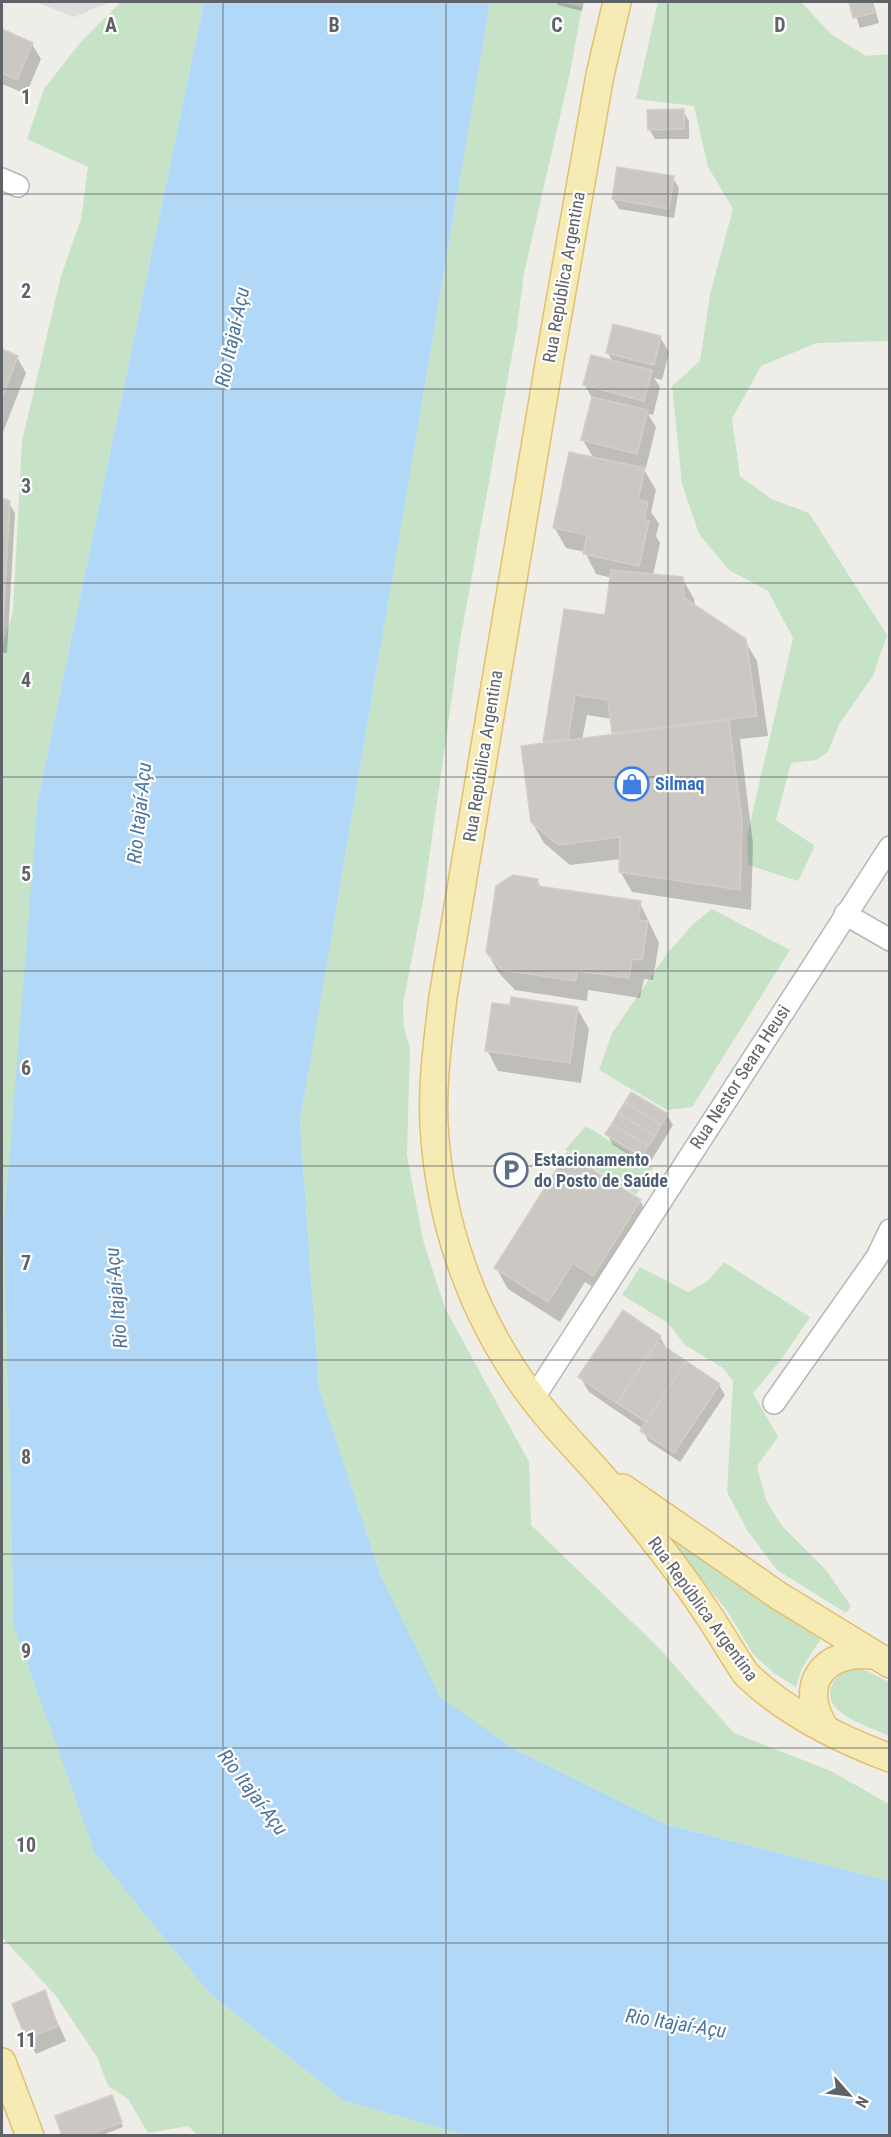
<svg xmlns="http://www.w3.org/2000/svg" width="891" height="2137" font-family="'Roboto Condensed',sans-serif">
<rect width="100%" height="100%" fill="#efede8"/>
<polygon fill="#dedcd9" points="36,2 110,2 74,17"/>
<g fill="#c7e3c7">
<polygon points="121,2 204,2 38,799 95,1853 209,1993 344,2101 466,2135 199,2136 188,2126 148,2133 128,2099 108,2086 97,2057 56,1996 2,1937 2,647 13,612 22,441 61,276 81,219 88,167 27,139 44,89 80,43"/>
<polygon points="490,2 558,2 582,7 570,73 524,273 517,328 459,647 423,901 403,1004 404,1028 410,1048 407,1155 423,1240 445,1308 529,1462 531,1525 658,1647 734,1733 831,1771 889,1804 889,1881 668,1825 516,1750 439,1697 381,1576 319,1389 300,1122"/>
<polygon points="658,2 801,2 831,34 866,56 889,54 889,341 817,343 761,366 732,419 740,476 771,499 809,513 887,635 873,676 839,724 828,752 816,760 791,763 776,820 815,846 798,881 748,865 747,836 793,638 768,591 729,570 699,534 682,484 672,386 700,361 710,294 733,209 708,167 694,106 636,99"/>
<polygon points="712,909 790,950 692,1107 667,1110 599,1070 612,1033 666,955 693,924"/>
<polygon points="586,1126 653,1168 636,1195 565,1150"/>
<polygon points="724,1262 810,1317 781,1360 753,1393 778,1437 757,1466 766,1500 782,1526 826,1570 851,1606 846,1613 777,1570 747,1530 727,1492 733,1381 723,1368 685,1345 668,1323 622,1295 640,1267 688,1292 708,1281"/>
<polygon points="662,1527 812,1629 820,1640 802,1668 796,1687 774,1673 753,1654 726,1609 681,1555"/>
<path d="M859,1667L889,1682V1736C869,1726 817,1713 833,1683C839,1672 847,1669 859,1667Z"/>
</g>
<polygon fill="#b1d8f6" points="204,2 490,2 300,1122 319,1389 381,1576 440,1697 516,1750 668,1825 889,1881 889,2135 466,2135 344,2101 209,1993 95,1853 14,1626 4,1227 38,799"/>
<g fill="#0003" fill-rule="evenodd">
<polygon points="556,2 584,2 582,11 558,5"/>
<polygon points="851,2 873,2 879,23 860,28"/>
<polygon points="2,31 32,44 41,59 26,94 2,84"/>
<polygon points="683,111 689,121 689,139 655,139 649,129"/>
<polygon points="673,178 679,188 674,218 619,209 613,199"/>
<path d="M660,337L669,352L662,380L654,378L660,387L653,415L648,414L656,427L646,468H643L656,490L651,512L659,524L656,536L660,543L653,575L682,578L694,599L695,606L744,640L757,661L768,736L740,739L753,844L751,910L632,892L620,871L621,859L570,865L544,843L532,822L546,745L544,741L606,617L612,578L596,574L585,552L566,548L554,527L594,459L583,440L593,400L585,385L613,362L608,353ZM587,715L612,719L615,736L582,740Z"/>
<polygon points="2,351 17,357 26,373 2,435"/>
<polygon points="2,499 9,503 15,513 7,653 2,653"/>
<polygon points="537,880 541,888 640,903 659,943 653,980 644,979 640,998 588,990 587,1001 515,990 499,973 487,952"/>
<polygon points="511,1007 577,1008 589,1029 581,1083 498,1071 487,1050"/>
<polygon points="667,1115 673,1125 648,1166 613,1145 607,1134"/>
<polygon points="640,1201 652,1221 605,1295 585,1282 560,1322 508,1289 496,1268"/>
<polygon points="660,1337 668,1351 719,1385 725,1395 680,1462 648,1441 643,1429 589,1392 580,1377"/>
<polygon points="44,1992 66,2041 36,2054 27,2038"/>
<polygon points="114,2101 123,2127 100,2136 64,2136"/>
</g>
<g fill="#cbc8c4" stroke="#d3cfc6" stroke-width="1.5">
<polygon points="849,2 871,2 874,13 853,18"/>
<polygon points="2,29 33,43 17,80 2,73"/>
<polygon points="684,109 684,129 648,130 647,110"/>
<polygon points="617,167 674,176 669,209 612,199"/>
<polygon points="613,324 661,336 654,365 606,353"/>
<polygon points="2,349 18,356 2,398"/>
<polygon points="591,355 652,370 644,401 583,385"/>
<polygon points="592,397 648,410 637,454 581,440"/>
<polygon points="569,452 645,468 638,500 648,502 644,520 649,521 639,566 583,554 587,535 553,528"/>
<polygon points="2,498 10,501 2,644"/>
<polygon points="611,570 683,577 684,598 746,639 757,716 612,733 608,700 575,695 568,739 543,742 564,609 605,615"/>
<polygon points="729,720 742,822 740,890 619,872 620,837 558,845 531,822 521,746"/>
<polygon points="513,875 538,879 537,886 641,901 638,920 648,921 642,960 632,959 629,978 577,971 576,981 502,970 486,952 496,886"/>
<polygon points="511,997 578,1007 570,1063 485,1051 492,1003 510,1005"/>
<polygon points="631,1092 668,1114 661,1125 625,1102"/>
<polygon points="625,1102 661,1125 655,1136 618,1113"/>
<polygon points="618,1113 655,1136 648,1146 612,1124"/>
<polygon points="612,1124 648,1146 642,1157 605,1134"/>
<polygon points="567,1153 641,1200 593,1276 573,1263 548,1302 494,1268"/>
<polygon points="623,1310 661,1336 617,1403 578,1377"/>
<polygon points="657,1342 686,1361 646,1422 617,1403"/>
<polygon points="686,1361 720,1384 674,1453 640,1431"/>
<polygon points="45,1990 58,2026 26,2039 12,2004"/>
<polygon points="112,2095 122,2122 86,2136 62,2136 55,2116"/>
</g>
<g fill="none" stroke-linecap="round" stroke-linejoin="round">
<g stroke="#b4b7ba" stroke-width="24">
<g id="minor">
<polyline points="2,179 18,186"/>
<polyline points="845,914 890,940"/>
<polyline points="533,1399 890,847"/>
<polyline points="774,1403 877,1257 890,1230"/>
</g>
</g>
<g stroke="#e2c06e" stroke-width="30">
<g id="major">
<path d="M617,2L600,75L549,364L443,997C438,1039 432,1082 434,1124C439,1223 473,1319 533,1398C561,1435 596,1467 625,1504C654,1539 682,1575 707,1613C721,1633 732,1654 746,1674C785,1712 839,1739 890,1758"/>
<polyline points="623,1488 779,1596 890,1664"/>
<path d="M825,1728C797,1686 823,1650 871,1655"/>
<polyline points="2,2062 30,2136"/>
</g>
</g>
<use href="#minor" stroke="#fff" stroke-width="21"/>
<use href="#major" stroke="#f6ebb5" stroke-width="27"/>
</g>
<path fill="none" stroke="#5f6266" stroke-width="1.5" stroke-opacity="0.55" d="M223,2V2136M446,2V2136M668,2V2136M2,194H890M2,389H890M2,583H890M2,777H890M2,971H890M2,1166H890M2,1360H890M2,1554H890M2,1748H890M2,1943H890"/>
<defs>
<g id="shop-ring" transform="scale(1.725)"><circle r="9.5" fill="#fff" stroke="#3f7fe0" stroke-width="1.5"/><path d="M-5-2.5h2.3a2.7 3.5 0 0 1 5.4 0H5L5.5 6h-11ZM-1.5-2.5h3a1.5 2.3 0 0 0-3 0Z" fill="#3f7fe0"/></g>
<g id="parking-ring" transform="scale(1.725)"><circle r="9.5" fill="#fff" stroke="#5c6f8a" stroke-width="1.5"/><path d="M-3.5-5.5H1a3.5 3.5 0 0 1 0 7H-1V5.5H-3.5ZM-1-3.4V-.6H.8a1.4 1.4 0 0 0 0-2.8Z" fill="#5c6f8a"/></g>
</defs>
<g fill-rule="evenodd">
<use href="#shop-ring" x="632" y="784"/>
<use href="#parking-ring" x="511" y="1170"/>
</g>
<g text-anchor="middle" stroke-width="4.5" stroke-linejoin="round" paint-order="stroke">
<g font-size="18" fill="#5f6266" stroke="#fff">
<text transform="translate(564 277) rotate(-80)" y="6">Rua República Argentina</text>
<text transform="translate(483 756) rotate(-81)" y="6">Rua República Argentina</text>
<text transform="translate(740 1077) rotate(-57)" y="6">Rua Nestor Seara Heusi</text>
<text transform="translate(703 1609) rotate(54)" y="6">Rua República Argentina</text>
</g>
<g font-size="18" font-weight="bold" fill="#366cbe" stroke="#fff" text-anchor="start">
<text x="655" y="790">Silmaq</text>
</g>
<g font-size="18" font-weight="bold" fill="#4e5e75" stroke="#fff" text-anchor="start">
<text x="534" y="1166">Estacionamento<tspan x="534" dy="21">do Posto de Saúde</tspan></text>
</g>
<g font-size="20" font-style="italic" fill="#4c749e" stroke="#fff">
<text transform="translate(232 337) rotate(-78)" y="7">Rio Itajaí-Açu</text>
<text transform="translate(139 813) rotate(-84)" y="7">Rio Itajaí-Açu</text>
<text transform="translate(116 1298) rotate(-95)" y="7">Rio Itajaí-Açu</text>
<text transform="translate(253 1792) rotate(53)" y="7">Rio Itajaí-Açu</text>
<text transform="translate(676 2023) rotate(9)" y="7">Rio Itajaí-Açu</text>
</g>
</g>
<g font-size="20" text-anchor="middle" font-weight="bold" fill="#5f6266" stroke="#fff" stroke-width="4.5" stroke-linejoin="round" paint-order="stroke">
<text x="111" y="32">A</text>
<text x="334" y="32">B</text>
<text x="557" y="32">C</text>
<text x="780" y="32">D</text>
<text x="26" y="104">1</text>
<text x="26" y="298">2</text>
<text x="26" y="493">3</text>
<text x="26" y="687">4</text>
<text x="26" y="881">5</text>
<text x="26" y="1075">6</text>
<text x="26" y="1270">7</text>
<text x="26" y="1464">8</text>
<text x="26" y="1658">9</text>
<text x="26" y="1852">10</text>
<text x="26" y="2047">11</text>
</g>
<rect width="891" height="2137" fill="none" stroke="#5f6266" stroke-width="6"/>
<g transform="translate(849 2095) rotate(118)" stroke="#ffffff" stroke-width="4.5" paint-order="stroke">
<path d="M0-4.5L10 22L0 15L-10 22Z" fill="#5f6266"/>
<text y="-9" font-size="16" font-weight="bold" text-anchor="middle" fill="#5f6266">N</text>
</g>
</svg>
